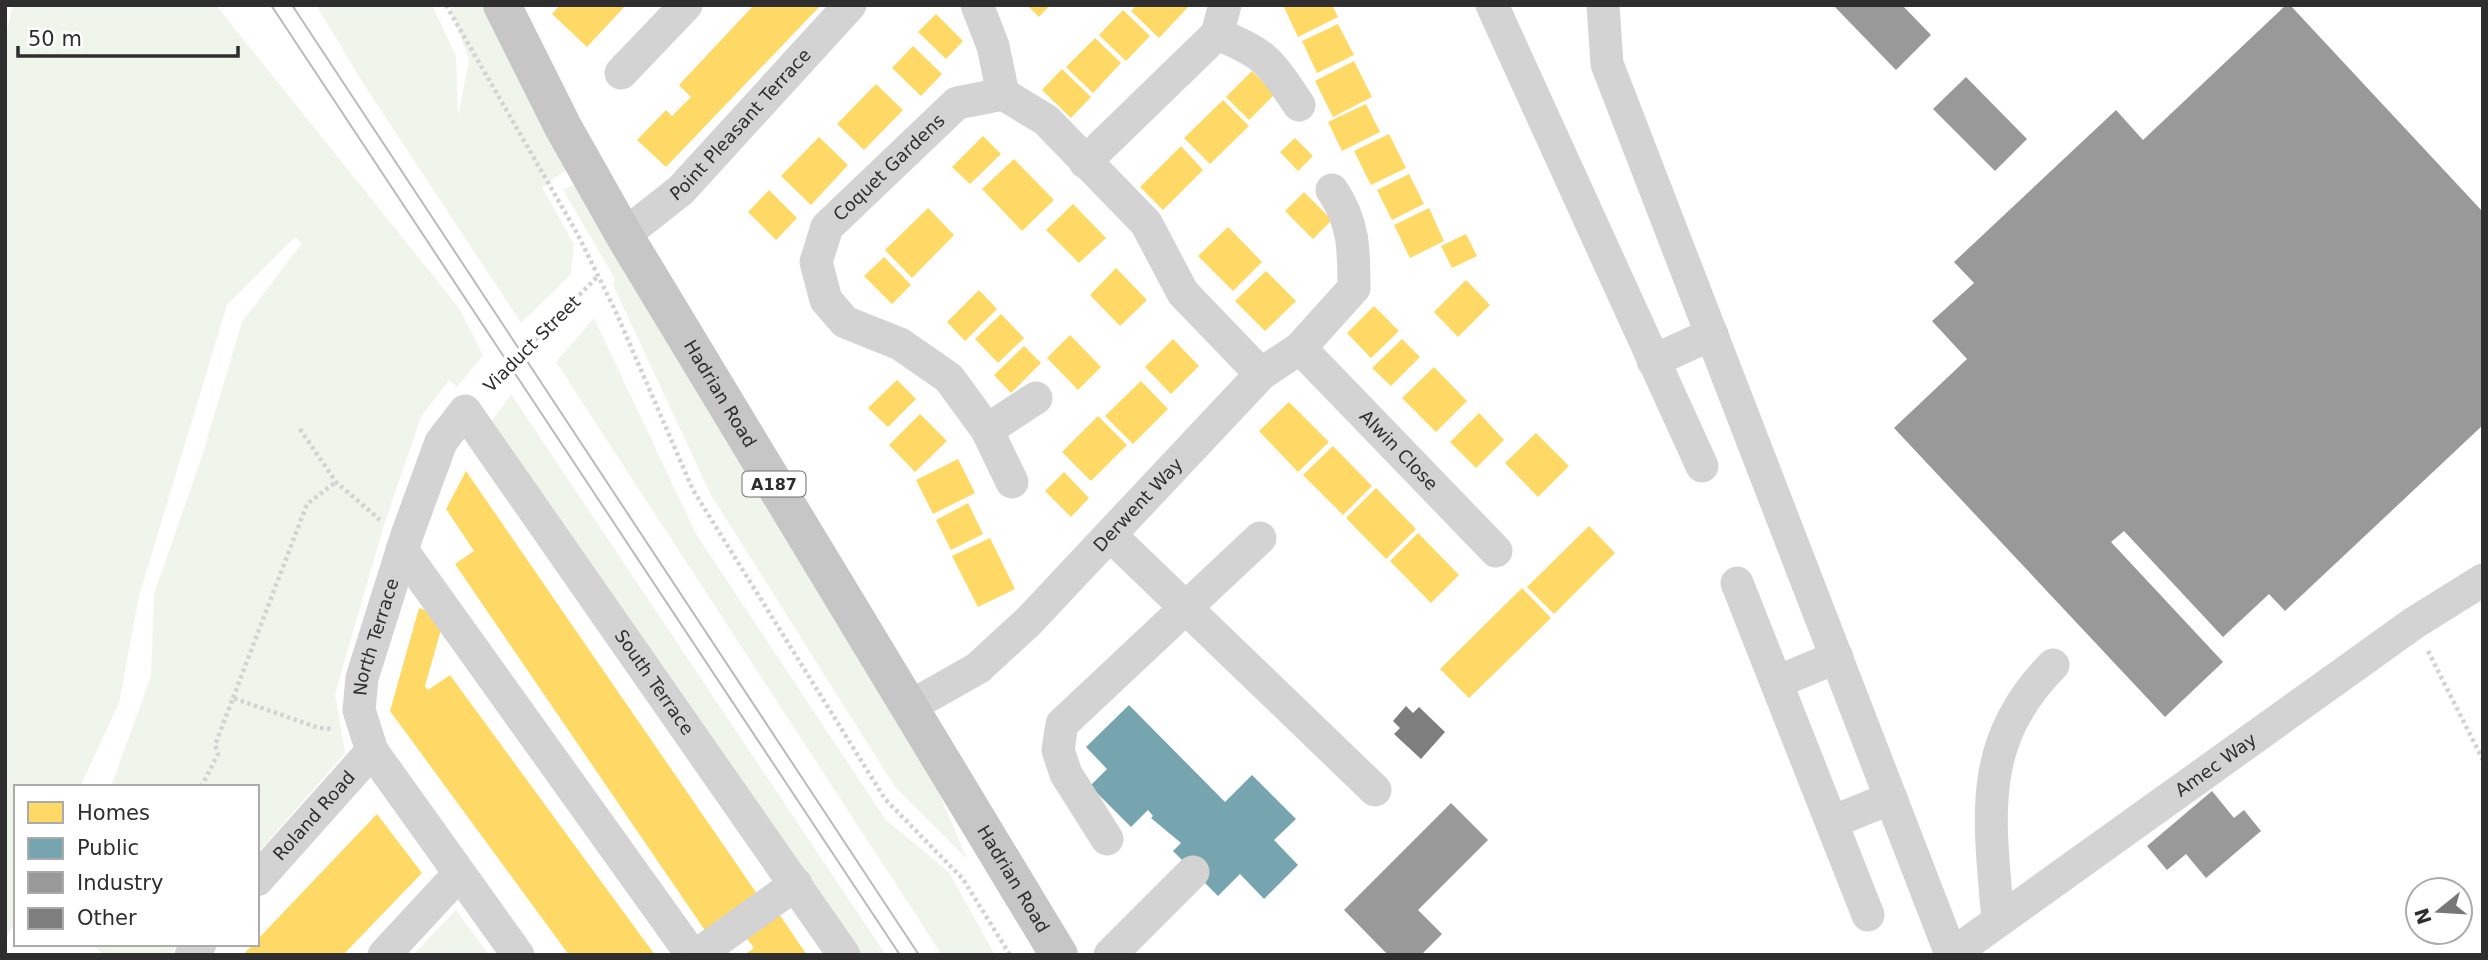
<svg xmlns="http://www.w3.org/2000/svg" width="2488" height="960" font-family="'DejaVu Sans',sans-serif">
<rect width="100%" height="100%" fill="#fff"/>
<g fill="#f0f5eb">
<polygon points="13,5 216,5 459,308 483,355 457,387 449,380 421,417 384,525 335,694 345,753 257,854 257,787 111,787 151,676 154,594 202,456 242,322 302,243 295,237 227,305 139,596 119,703 80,787 16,787 16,920 5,941 5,39"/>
<polygon points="316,5 432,5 456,56 458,117 469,60 449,5 487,5 568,169 542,187 574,244 571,274 521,323 363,83"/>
<polygon points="577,183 923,755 967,859 895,787 711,495 613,285 615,279 563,190"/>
<polygon points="594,318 696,534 886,820 949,872 995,955 942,955 556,362"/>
<polygon points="511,394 886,955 860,955 491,422"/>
<polygon points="456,910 489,955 413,955"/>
<polygon points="91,944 178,944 169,955 104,955"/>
</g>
<g fill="#ffd966">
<polygon points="560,5 626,5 587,47 552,14"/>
<polygon points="754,5 821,5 666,167 637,140 666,110 672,116 691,97 679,85"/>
<polygon points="1027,5 1050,5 1039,17"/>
<polygon points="1137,5 1190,5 1159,38 1131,11"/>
<polygon points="1283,5 1332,5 1338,17 1298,37"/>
<polygon points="1123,10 1150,36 1126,61 1099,35"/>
<polygon points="936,14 963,41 946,59 918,32"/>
<polygon points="1338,24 1354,55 1317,73 1302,41"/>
<polygon points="1095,38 1121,63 1093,93 1066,67"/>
<polygon points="913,46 942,74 921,96 892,68"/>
<polygon points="1354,61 1372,97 1333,117 1315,81"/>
<polygon points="1062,69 1091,97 1071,118 1042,90"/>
<polygon points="1252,71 1275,94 1249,120 1226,97"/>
<polygon points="876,84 903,110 864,150 837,124"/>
<polygon points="1223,100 1249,126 1210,164 1184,138"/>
<polygon points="1366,104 1380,132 1342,151 1328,122"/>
<polygon points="1389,134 1406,168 1371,185 1354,151"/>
<polygon points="983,136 1001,154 970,184 952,167"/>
<polygon points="819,137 848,165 811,205 781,176"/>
<polygon points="1295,138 1313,156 1298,171 1280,152"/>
<polygon points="1181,146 1203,170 1163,210 1140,187"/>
<polygon points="1014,159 1054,200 1022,231 982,189"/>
<polygon points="1409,174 1424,204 1392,220 1377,190"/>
<polygon points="769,190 797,218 776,240 748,212"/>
<polygon points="1304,192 1332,220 1313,239 1285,211"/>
<polygon points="1073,204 1106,238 1079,263 1046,230"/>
<polygon points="928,208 954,235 912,278 885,250"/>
<polygon points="1429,208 1444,241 1410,258 1394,225"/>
<polygon points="1228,227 1262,262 1233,291 1198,256"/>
<polygon points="1466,234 1477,256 1452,268 1441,246"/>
<polygon points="884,257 911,285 892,304 864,276"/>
<polygon points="1116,268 1147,300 1120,326 1090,295"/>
<polygon points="1266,271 1296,301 1265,331 1235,301"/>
<polygon points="1466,280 1490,305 1458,337 1434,312"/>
<polygon points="979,290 997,309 965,341 947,322"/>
<polygon points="1374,306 1399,331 1371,358 1347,333"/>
<polygon points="1001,314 1024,338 998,363 975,339"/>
<polygon points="1070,335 1101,367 1078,390 1047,358"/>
<polygon points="1173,339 1199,366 1171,394 1145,367"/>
<polygon points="1402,339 1420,357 1391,386 1372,368"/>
<polygon points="1024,346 1041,363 1011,393 994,375"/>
<polygon points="1434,367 1467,401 1436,432 1402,398"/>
<polygon points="897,380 916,399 888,427 868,408"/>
<polygon points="1141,381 1168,409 1133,444 1105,416"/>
<polygon points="1289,402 1329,442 1298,472 1259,431"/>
<polygon points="1479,413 1504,440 1476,468 1450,442"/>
<polygon points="920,414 947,441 915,472 889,445"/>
<polygon points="1098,416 1127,445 1091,481 1062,452"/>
<polygon points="1536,433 1569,466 1538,497 1505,463"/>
<polygon points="1333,446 1372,486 1343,515 1303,475"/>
<polygon points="958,459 975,493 933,514 916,480"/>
<polygon points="466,471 762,901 706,932 455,564 474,551 446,509"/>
<polygon points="1064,472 1089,498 1071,517 1045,491"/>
<polygon points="1376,488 1416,529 1386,559 1346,518"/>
<polygon points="968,503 983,534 951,550 936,520"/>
<polygon points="1589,526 1615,553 1554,614 1527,587"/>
<polygon points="1418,533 1459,575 1431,603 1390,561"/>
<polygon points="990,538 1015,589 978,607 952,556"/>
<polygon points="1522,588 1551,618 1469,698 1440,669"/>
<polygon points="419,608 445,616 425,686 428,690 450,675 655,955 569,955 390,711"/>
<polygon points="377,814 422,873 343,955 243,955 253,944 257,944 257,940"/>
<polygon points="779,914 807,955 744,955 754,948 746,937"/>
</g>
<polygon fill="#76a5af" points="1129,705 1225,802 1252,775 1296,819 1274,840 1298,865 1264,899 1240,874 1218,896 1173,851 1181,843 1151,818 1153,816 1148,810 1131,827 1090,786 1107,769 1086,747"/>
<g fill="#999">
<polygon points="1833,5 1902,5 1931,35 1896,70"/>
<polygon points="2286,5 2290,5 2483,212 2483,425 2285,611 2269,594 2223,637 2124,531 2111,542 2223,662 2165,717 1894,428 1967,359 1932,321 1974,283 1954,262 2116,110 2143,140"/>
<polygon points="1966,77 2027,139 1995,171 1933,109"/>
<polygon points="2212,791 2234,818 2244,810 2261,831 2206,878 2186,854 2167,870 2147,846"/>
<polygon points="1451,803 1488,840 1418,910 1442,934 1421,955 1388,955 1344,910"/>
</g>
<polygon fill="#7e7e7e" points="1406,706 1413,713 1419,707 1445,732 1421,759 1394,734 1400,728 1393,721"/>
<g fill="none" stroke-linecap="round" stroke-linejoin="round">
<g stroke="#d3d3d3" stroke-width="4.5" stroke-dasharray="3.5 3.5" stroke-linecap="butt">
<polyline points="446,5 577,233 615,310 693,490 885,799 963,879 1010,955"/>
<polyline points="486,390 598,276"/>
<polyline points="300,429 336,482 380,520"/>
<polyline points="2428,651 2483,760"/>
<polyline points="233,698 307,504 336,482"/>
<polyline points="201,787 218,754 215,745 233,698 319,728 333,729"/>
</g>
<g stroke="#d3d3d3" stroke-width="33">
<polyline points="977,5 993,46 1003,94"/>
<polyline points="1492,5 1702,466"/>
<polyline points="1603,5 1607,64 1951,954"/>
<path d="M1217,34C1267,54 1269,61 1299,105"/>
<polyline points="621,73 686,5"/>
<polyline points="1085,162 1217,34 1225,5"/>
<path id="s1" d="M624,235L681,190L850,5"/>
<path id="s2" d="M1300,348L1496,551"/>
<polyline points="1653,361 1712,334"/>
<polyline points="987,430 1036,398"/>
<path id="s3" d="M1012,482L987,430L949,378L900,344L845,322L826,300L816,262L827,227L957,103L1003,94L1046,120L1146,223L1183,293L1261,374"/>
<polyline points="1110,535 1375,790"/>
<polyline points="402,550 692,955"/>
<polyline points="1737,583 1868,915"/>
<polyline points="1777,682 1837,657"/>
<path id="s4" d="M909,707L978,668L1029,621L1261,374L1300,348L1354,288C1354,250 1354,222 1332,190"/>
<polyline points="1832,822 1891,798"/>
<polyline points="1107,839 1066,774 1058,750 1062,724 1260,538"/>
<path id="s5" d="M257,880L372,751"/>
<path d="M1998,921C1990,820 1975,744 2053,665"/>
<polyline points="191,955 200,944"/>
<polyline points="384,955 459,874"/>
<path id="s6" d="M518,955L372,751L359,710L362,678L407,535L441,442L465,411L844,955"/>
<polyline points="697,955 796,884"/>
<polyline points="1110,955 1193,872"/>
<path id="s7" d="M1951,955L2414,623L2483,580"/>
</g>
<path stroke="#c6c6c6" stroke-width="38" id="s8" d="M502,5L563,127L624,235L1059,955"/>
<g stroke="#bababa" stroke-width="2">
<polyline points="271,5 900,955"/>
<polyline points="292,5 919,955"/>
</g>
</g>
<g text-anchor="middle" stroke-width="7" stroke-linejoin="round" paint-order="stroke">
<rect fill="#fff" stroke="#6d6d6d" stroke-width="2" x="742.5" y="471.5" width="63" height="25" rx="5"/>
<g font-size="16" font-weight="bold" fill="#2e2e2e">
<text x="774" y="490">A187</text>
</g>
<g font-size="18" fill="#2e2e2e" stroke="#fff">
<text dy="6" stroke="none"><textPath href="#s1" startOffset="161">Point Pleasant Terrace</textPath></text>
<text dy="6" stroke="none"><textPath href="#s3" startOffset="432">Coquet Gardens</textPath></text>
<text transform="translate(532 344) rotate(-45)" y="6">Viaduct Street</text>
<text dy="6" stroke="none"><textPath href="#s8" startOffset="446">Hadrian Road</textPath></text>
<text dy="6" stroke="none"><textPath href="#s2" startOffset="142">Alwin Close</textPath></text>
<text dy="6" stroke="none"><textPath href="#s4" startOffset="308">Derwent Way</textPath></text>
<text dy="6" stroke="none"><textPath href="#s6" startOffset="369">North Terrace</textPath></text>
<text dy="6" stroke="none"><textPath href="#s6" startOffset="945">South Terrace</textPath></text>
<text dy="6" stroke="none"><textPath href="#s7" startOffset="326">Amec Way</textPath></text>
<text dy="6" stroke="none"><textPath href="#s5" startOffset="86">Roland Road</textPath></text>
<text dy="6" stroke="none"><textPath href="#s8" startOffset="1013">Hadrian Road</textPath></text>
</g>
</g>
<rect width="2488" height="960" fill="none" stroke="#2e2e2e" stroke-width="14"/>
<rect x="14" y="785" width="245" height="161" fill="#ffffff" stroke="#ababab" stroke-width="2"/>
<rect x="28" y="802" width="35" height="21" fill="#ffd966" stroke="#ababab" stroke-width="2"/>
<text x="77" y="820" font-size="21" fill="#2e2e2e">Homes</text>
<rect x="28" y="838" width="35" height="21" fill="#76a5af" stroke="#ababab" stroke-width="2"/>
<text x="77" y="855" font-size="21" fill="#2e2e2e">Public</text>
<rect x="28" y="872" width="35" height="21" fill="#999999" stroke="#ababab" stroke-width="2"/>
<text x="77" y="890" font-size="21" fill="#2e2e2e">Industry</text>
<rect x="28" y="908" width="35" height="21" fill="#7e7e7e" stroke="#ababab" stroke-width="2"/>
<text x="77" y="925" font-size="21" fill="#2e2e2e">Other</text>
<g transform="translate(2439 911) rotate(252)"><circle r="33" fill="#ffffff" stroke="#ababab" stroke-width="2"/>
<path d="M0-5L12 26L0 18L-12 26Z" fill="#777777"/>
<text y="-10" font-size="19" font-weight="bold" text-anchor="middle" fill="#2e2e2e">N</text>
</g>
<path d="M18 46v10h220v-10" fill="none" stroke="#2e2e2e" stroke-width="3.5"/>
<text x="28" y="46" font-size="21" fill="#2e2e2e" stroke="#ffffff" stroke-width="5" paint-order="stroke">50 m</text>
</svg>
